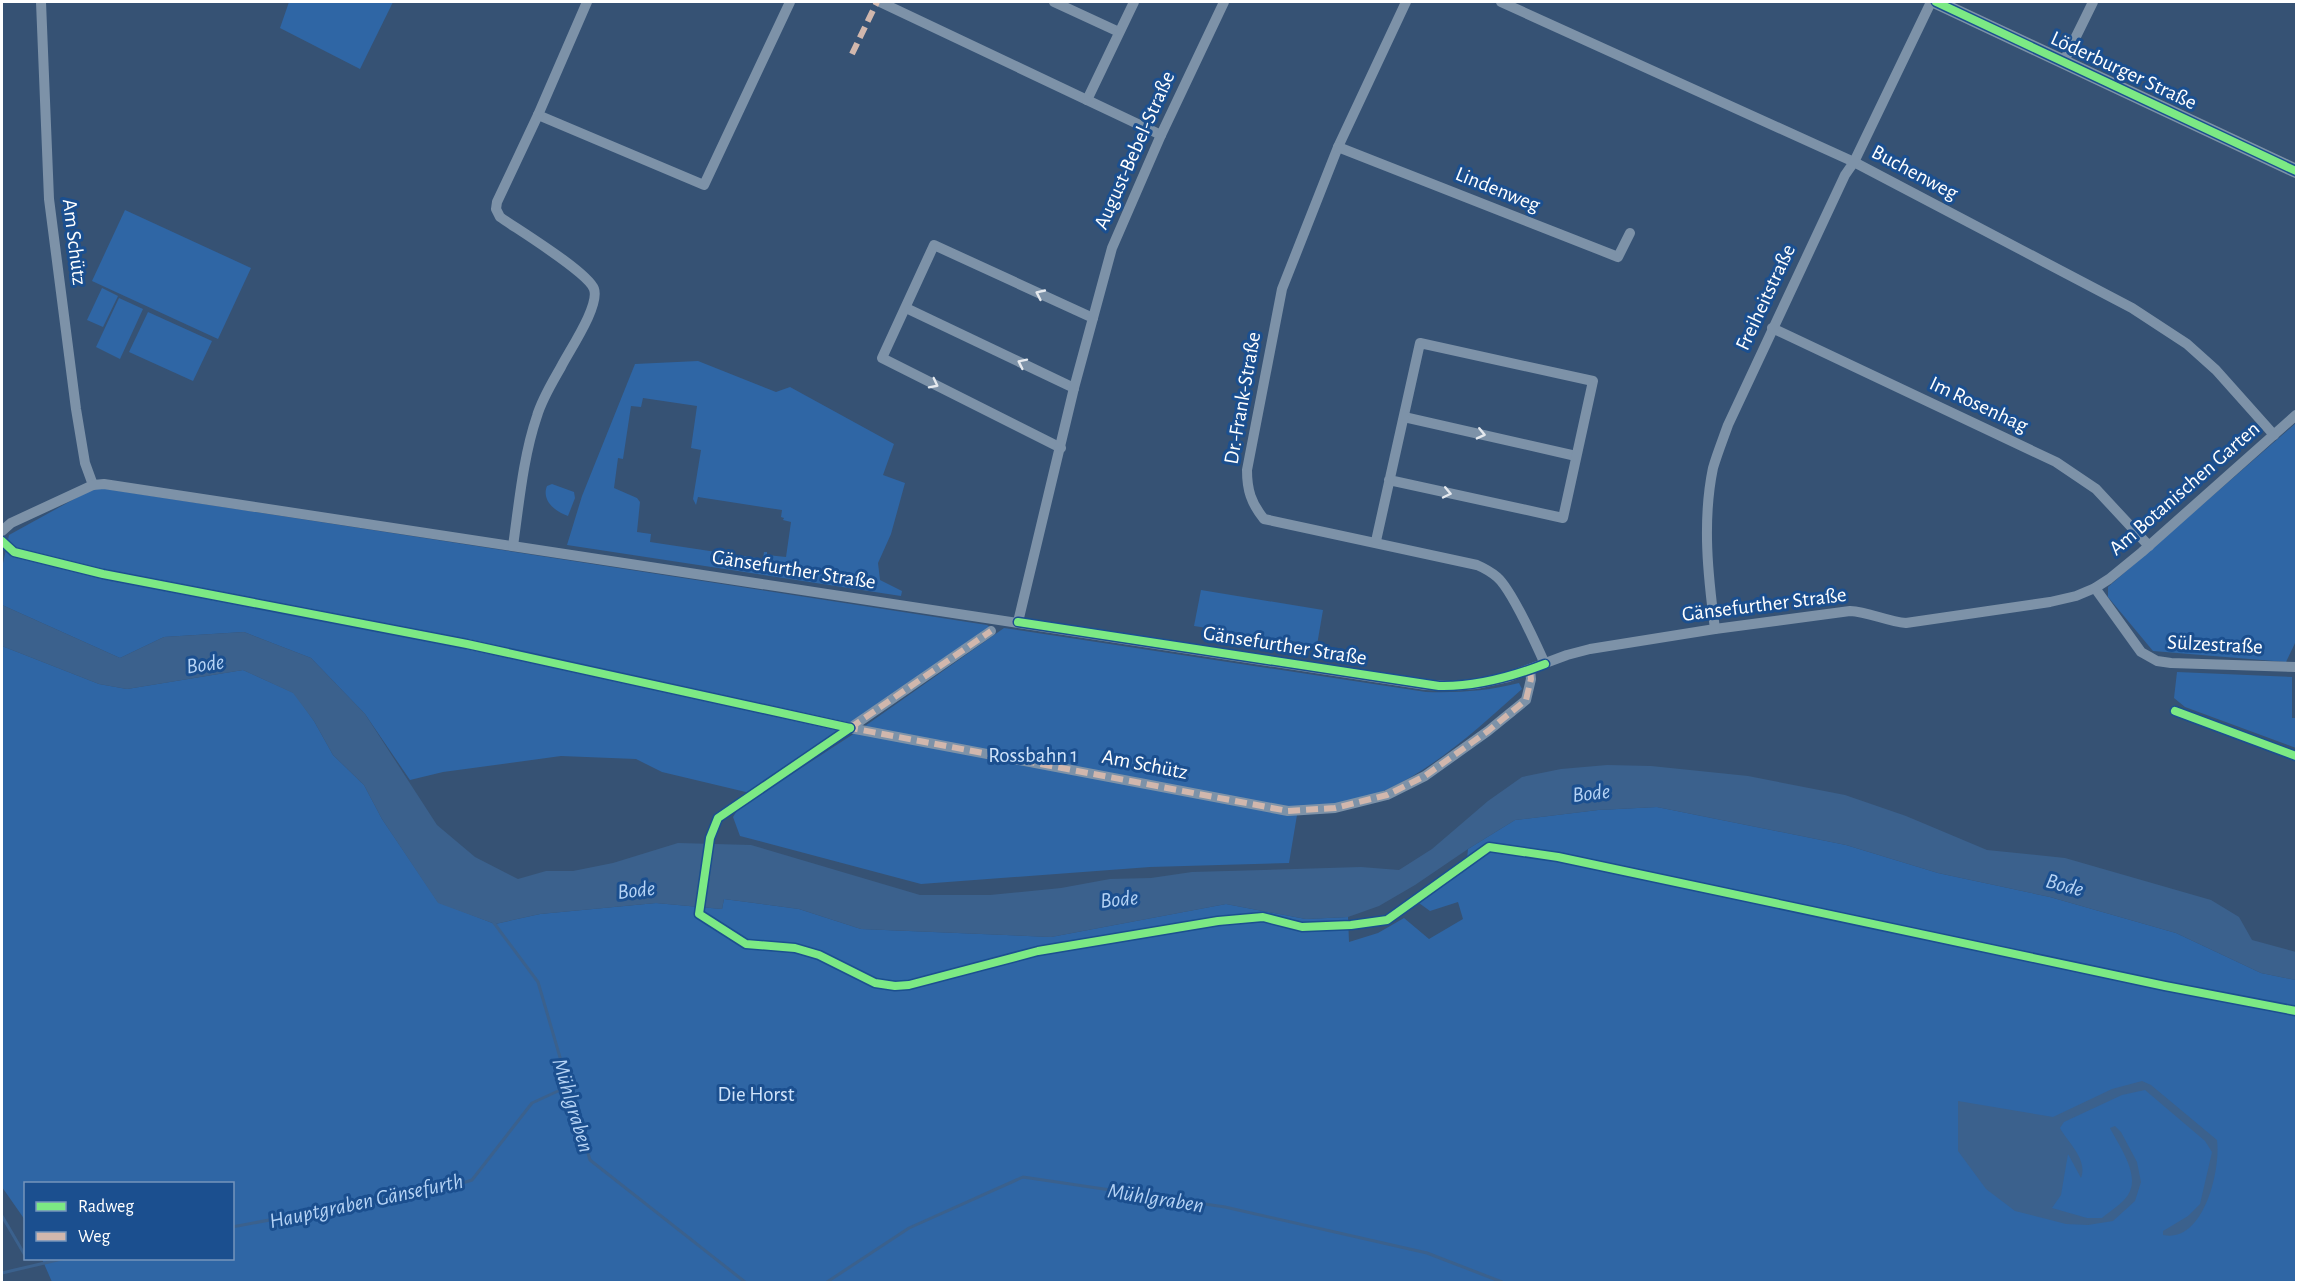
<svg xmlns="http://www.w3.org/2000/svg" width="2298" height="1284" font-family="'Alegreya Sans',sans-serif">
<rect width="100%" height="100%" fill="#365274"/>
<g fill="#2f66a5" fill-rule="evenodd">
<polygon points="289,2 393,2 360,69 280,28"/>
<polygon points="125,210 251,268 218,339 92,281"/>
<polygon points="102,288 118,296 103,327 87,320"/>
<polygon points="119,298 143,309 120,359 96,347"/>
<polygon points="148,312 212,341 193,381 129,352"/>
<path d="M698,361L776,392L790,387L894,444L883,475L905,483L891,534L878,563L880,580L902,591L901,596L567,545L582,496L635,364ZM643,398L697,406L691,448L701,450L693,499L696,505L698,497L782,510L781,517L784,518L783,520L791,522L786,557L767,555V552H764L763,559L650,542L651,534L637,532L640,502L637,498L614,488L618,458L623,459L631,406L641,407Z"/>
<polygon points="2296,423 2296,641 2286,662 2153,651 2108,597 2108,587"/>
<path d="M552,484L574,492L575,498L568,516C556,512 541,501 547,486Z"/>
<polygon points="100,488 987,625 990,627 988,631 750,793 662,772 636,759 561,756 443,772 410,780 365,714 311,658 244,632 164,637 120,658 2,605 2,568 9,535 87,492"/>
<polygon points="1201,590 1323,610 1317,645 1194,626"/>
<path d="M1004,628L1426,692C1457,693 1488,691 1519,683L1522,689C1467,738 1411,792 1335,806C1324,809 1310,808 1298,809L1289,863L1150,867L921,884L740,836L733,817L738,809L855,733Z"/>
<polygon points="2,646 99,684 127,689 243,670 294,693 314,721 333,755 364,785 382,819 438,902 495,924 540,914 656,903 722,909 724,899 799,909 861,929 1051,937 1226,904 1306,919 1348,917 1349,942 1378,933 1404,918 1429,939 1463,919 1458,902 1430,911 1419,903 1466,869 1468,849 1515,820 1598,810 1657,807 1846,845 1938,873 2050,897 2176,933 2261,973 2296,980 2296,1282 52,1282 42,1259 232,1258 232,1184 26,1184 25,1220 2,1187"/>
<polygon points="2177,672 2292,677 2292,718 2296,718 2296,748 2185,707 2174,698"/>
</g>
<g fill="#3b618d">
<polygon points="2,605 120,658 164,637 244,632 311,658 365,714 437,825 475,857 518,879 546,871 573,871 613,863 678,843 751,845 920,895 990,895 1061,888 1110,879 1151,878 1192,872 1361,867 1399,870 1432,849 1488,801 1522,777 1561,769 1607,765 1651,766 1748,776 1845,795 1906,816 1987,850 2065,858 2211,900 2239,917 2252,940 2296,952 2296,980 2261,973 2176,933 2050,897 1938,873 1846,845 1657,807 1598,810 1515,820 1468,849 1415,885 1379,906 1348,917 1306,919 1226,904 1051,937 861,929 799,909 724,899 722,909 656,903 540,914 495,924 438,903 382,819 364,785 333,755 314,721 293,693 243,670 127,689 99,684 2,646"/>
<path d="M2142,1081L2151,1085L2217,1140C2221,1169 2204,1244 2163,1235V1231L2188,1216L2200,1204L2212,1152L2205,1141L2145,1090L2122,1095L2064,1122L2060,1128C2068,1143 2088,1159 2081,1178L2068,1154L2061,1195L2052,1208L2087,1218H2102C2110,1211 2122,1204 2128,1195C2141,1175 2119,1146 2110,1128L2115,1126L2121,1132L2137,1162L2141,1182L2135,1201L2113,1221L2088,1225L2066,1224L2015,1211L1986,1189L1958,1151V1101L2053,1117L2112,1089Z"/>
</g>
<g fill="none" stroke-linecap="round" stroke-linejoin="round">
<g stroke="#3b618d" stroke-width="3">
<polyline points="494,923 538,982 590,1160 745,1282"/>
<polyline points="2,1216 26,1257"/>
<polyline points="232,1227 456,1185 472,1180 532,1103 569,1086"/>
<polyline points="2,1273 66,1258"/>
<polyline points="827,1282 909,1228 1023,1177 1225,1207 1427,1253 1502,1282"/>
</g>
<g stroke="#7d92a8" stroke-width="10">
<polyline points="41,2 49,199 76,409 85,463 93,485"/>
<polyline points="880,2 1161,135"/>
<polyline points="1054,2 1119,32"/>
<path d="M1406,2L1338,147L1282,289L1247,470C1247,490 1251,503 1264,519L1477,565C1484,568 1491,572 1497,577C1512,590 1536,644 1545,664"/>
<polyline points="1501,2 1854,162 2132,308 2187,344 2216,370 2274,435"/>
<polyline points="2064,61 2093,2"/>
<polyline points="1087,100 1134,2"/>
<polyline points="538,115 704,185 790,2"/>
<polyline points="1338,147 1618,257 1630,233"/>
<polyline points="906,308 1074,388"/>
<polyline points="1772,328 2056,462 2096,489 2149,546"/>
<polyline points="1404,417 1576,456"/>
<polyline points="1061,448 882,358 934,245 1093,318"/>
<path d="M2,531L11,523L93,485L104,484L1426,685L1451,686L1476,684L1508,677L1567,655L1590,649L1715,629L1850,611C1869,612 1886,621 1906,623L2050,602L2076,596L2095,588L2109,579L2142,552L2296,415"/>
<polyline points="2,541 14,552 103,574 467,644 850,728 1288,811 1335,808 1387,795 1425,776 1488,731 1526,700 1531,679 1530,670"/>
<polyline points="1376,541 1420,343 1593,381 1563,518 1389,480"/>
<path d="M513,546C519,504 523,457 537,416C542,399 552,383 561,367C569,351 600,306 594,289C588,272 517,229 500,217L496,209L497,202L538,115L587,2"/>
<polyline points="2095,588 2141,652 2157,661 2171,663 2296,667"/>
<polyline points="1018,622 1074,388 1112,248 1161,135 1224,2"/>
<path d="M1715,629C1708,576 1702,521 1713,468C1717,454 1723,439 1728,425L1845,175L1854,162L1931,2"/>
<polyline points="850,728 991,631"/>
</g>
<polyline stroke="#7d92a8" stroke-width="14" points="1936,2 2296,171"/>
<g stroke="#d1b7ad" stroke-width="6" stroke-dasharray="12 6" stroke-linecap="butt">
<polyline points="852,54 877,2"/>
<polyline points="846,727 1288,811 1335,808 1387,795 1425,776 1488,731 1526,700 1531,679 1530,670"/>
<polyline points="850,728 991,631"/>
</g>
<g stroke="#1b4f8f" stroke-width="11">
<g id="cycleway">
<polyline points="1936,2 2296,171"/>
<polyline points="2,541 14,552 103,574 467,644 850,728"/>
<path d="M1018,622L1439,686C1475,687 1511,677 1545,664"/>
<polyline points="2175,711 2296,756"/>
<polyline points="850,728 718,818 710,838 699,914 746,944 795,948 819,955 875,983 895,986 909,985 1038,951 1218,921 1263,917 1302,927 1351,925 1387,920 1489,847 1558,857 2165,986 2296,1011"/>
</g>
</g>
<use href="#cycleway" stroke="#7ce984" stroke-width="8"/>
</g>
<defs><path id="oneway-chevron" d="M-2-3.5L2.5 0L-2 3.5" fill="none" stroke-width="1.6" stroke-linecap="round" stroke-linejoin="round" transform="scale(1.5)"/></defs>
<g stroke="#e5e9ee">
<use href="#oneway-chevron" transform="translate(1040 294) rotate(-155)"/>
<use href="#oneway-chevron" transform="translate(1022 363) rotate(-154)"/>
<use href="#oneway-chevron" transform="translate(934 384) rotate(27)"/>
<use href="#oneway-chevron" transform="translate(1481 434) rotate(13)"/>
<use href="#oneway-chevron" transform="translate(1447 493) rotate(12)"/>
</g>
<g text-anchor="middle" stroke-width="6" stroke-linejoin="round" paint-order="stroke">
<g font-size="21" fill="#fff" stroke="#1b4f8f">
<text transform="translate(2124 70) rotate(25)" y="7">Löderburger Straße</text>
<text transform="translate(1134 150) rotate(-66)" y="7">August-Bebel-Straße</text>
<text transform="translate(1915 172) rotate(28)" y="7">Buchenweg</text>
<text transform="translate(1498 189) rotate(22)" y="7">Lindenweg</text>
<text transform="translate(75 242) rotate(83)" y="7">Am Schütz</text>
<text transform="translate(1765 297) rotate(-65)" y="7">Freiheitstraße</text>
<text transform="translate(1242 398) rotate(-80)" y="7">Dr.-Frank-Straße</text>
<text transform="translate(1979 404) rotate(25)" y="7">Im Rosenhag</text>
<text transform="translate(2184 488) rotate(-41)" y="7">Am Botanischen Garten</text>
<text transform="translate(794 569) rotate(9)" y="7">Gänsefurther Straße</text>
<text transform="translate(1764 604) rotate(-7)" y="7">Gänsefurther Straße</text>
<text transform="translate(2215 644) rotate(3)" y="7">Sülzestraße</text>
<text transform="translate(1285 645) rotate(9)" y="7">Gänsefurther Straße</text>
<text transform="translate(1145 764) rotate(11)" y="7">Am Schütz</text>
</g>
<g font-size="21" fill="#cfe3fa" stroke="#1b4f8f">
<text x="1033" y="762">Rossbahn 1</text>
<text x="756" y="1101">Die Horst</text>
</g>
<g font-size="22" font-style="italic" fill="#b5d3f5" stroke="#1b4f8f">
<text transform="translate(205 663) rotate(-8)" y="8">Bode</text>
<text transform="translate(1591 792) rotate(-6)" y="8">Bode</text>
<text transform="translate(2065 884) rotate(15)" y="8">Bode</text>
<text transform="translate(636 889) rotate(-6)" y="8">Bode</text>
<text transform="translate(1119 898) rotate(-5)" y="8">Bode</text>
<text transform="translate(574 1105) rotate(73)" y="8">Mühlgraben</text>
<text transform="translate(1156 1197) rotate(9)" y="8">Mühlgraben</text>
<text transform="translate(366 1200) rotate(-12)" y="8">Hauptgraben Gänsefurth</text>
</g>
</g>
<rect width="2298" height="1284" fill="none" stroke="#ffffff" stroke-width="6"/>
<rect x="24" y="1182" width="210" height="78" fill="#1b4f8f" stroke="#7695bc" stroke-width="1.5"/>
<rect x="36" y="1202" width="30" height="9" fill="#7ce984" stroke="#7695bc" stroke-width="1.5"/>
<text x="78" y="1212" font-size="18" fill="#ffffff">Radweg</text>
<rect x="36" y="1232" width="30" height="9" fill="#d1b7ad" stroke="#7695bc" stroke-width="1.5"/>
<text x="78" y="1242" font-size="18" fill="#ffffff">Weg</text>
</svg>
